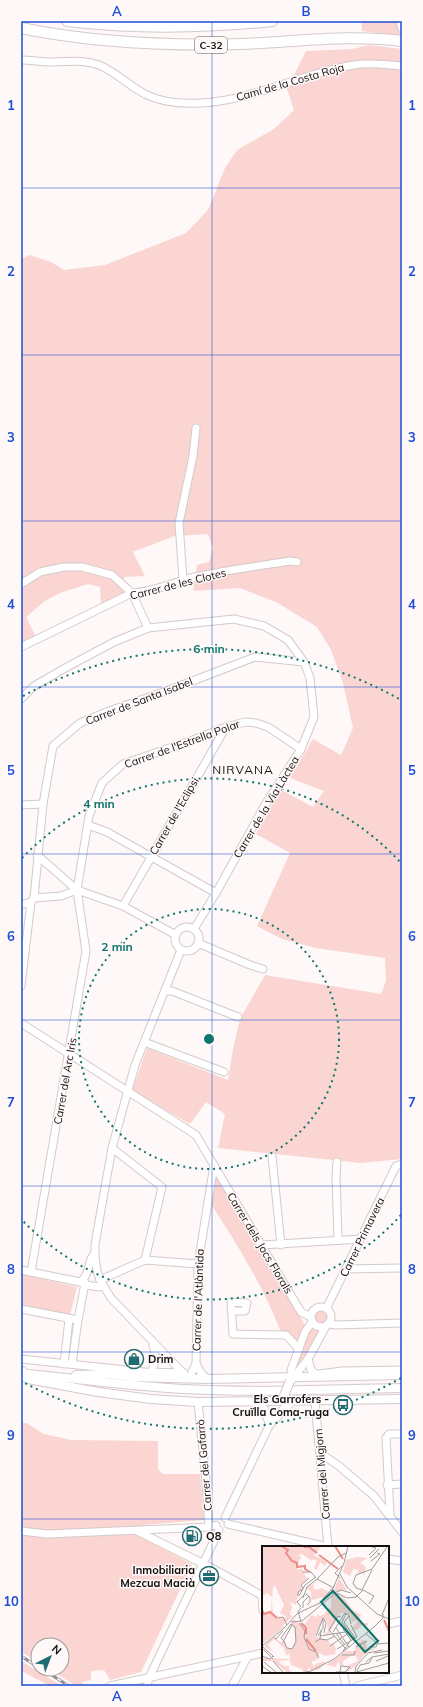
<svg xmlns="http://www.w3.org/2000/svg" width="423" height="1707" font-family="Mulish,sans-serif">
<rect width="100%" height="100%" fill="#fff8f8"/>
<g fill="#fad5d2">
<polygon points="361,21 402,21 402,36 362,31"/>
<polygon points="369,45 402,49 402,1159 361,1163 218,1148 225,1114 206,1102 190,1124 132,1091 147,1048 228,1080 233,1049 240,1019 265,975 381,994 386,981 385,958 316,948 282,939 257,926 290,853 256,834 280,789 313,807 324,791 290,778 313,739 341,755 353,728 343,683 331,650 317,627 276,602 240,588 193,591 197,565 209,562 213,548 208,534 175,536 133,552 145,576 124,577 124,593 101,605 100,587 88,584 60,593 45,601 26,617 36,637 21,644 21,259 29,255 51,262 64,270 105,265 186,233 208,210 225,168 237,150 274,129 294,110 287,89 306,51 352,49"/>
<path d="M217,1170L306,1327L298,1344L289,1333L280,1330C263,1286 237,1244 211,1204Z"/>
<polygon points="21,1274 77,1287 70,1316 21,1306"/>
<circle cx="321" cy="1317" r="7"/>
<path d="M312,1328L319,1330L320,1335L299,1368L297,1366C299,1354 303,1338 312,1328Z"/>
<polygon points="21,1423 26,1423 44,1434 71,1440 158,1441 158,1469 163,1474 200,1474 204,1520 143,1525 144,1539 192,1564 141,1672 110,1680 104,1670 91,1671 91,1680 82,1682 85,1686 76,1686 49,1669 62,1669 62,1645 38,1645 38,1662 21,1652"/>
<polygon points="21,1661 62,1686 50,1686 21,1671"/>
</g>
<g fill="none" stroke-linecap="round" stroke-linejoin="round">
<g stroke="#d4cac9" stroke-width="9">
<g id="minor">
<polyline points="400,21 402,29"/>
<path d="M21,60C31,60 41,62 51,62C68,62 83,59 99,65C116,72 129,86 145,94C162,103 183,104 201,103C255,100 302,73 354,65C370,62 386,65 402,66"/>
<polyline points="183,580 179,523 193,456 196,428"/>
<polyline points="21,584 40,572 64,567 82,567 112,575 132,593 148,628"/>
<path d="M21,647L132,593C154,592 174,582 195,577C226,570 259,566 290,561L297,562"/>
<polyline points="21,699 34,686 67,667 114,642 148,628 234,619 264,626 288,640 304,662 310,678 314,717 301,749 265,805 216,893 194,929"/>
<polyline points="21,805 43,804"/>
<polyline points="88,825 107,832 216,893"/>
<polyline points="37,855 77,890 123,906 176,935"/>
<polyline points="34,898 61,896 77,890"/>
<polyline points="21,905 31,902"/>
<polyline points="123,906 226,727"/>
<circle cx="187" cy="939" r="12"/>
<polyline points="198,943 250,965 263,969"/>
<polyline points="181,950 135,1065 112,1148 95,1244 95,1257 97,1271 100,1280 111,1298 183,1373"/>
<polyline points="21,986 31,902 34,898 43,804 53,746 80,723 109,711 169,690 255,657 304,662"/>
<polyline points="166,991 172,991 238,1017"/>
<polyline points="21,1023 196,1135 301,1312 311,1317"/>
<polyline points="144,1042 224,1072"/>
<polyline points="112,1148 162,1187 145,1260"/>
<polyline points="272,1156 281,1245"/>
<polyline points="337,1162 336,1175 338,1240"/>
<polyline points="262,1245 361,1239"/>
<polyline points="346,1269 402,1268"/>
<polyline points="21,1270 85,1283 86,1285 99,1287"/>
<polyline points="31,1272 86,951 77,890 89,816 102,783 123,764 190,741 226,727 245,722 256,723 268,727 301,749"/>
<polyline points="100,1280 145,1260 198,1264"/>
<path d="M81,1282C91,1272 87,1262 94,1254"/>
<circle cx="321" cy="1317" r="10"/>
<polyline points="327,1307 396,1166 402,1164"/>
<polyline points="21,1309 78,1320"/>
<polyline points="233,1311 245,1311 247,1303 231,1302 233,1334 286,1335 299,1349"/>
<polyline points="329,1324 336,1325 402,1323"/>
<polyline points="21,1359 145,1372 184,1373"/>
<polyline points="308,1359 311,1370 319,1377"/>
<polyline points="64,1364 69,1319"/>
<polyline points="72,1364 78,1320 85,1283"/>
<polyline points="196,1364 201,1373 207,1379"/>
<polyline points="21,1370 27,1374"/>
<path d="M149,1374C157,1365 156,1355 153,1345"/>
<polyline points="191,1374 196,1364 198,1264 214,1165"/>
<polyline points="319,1374 342,1371 402,1370"/>
<polyline points="293,1378 308,1359 326,1326"/>
<polyline points="293,1378 291,1370 305,1332 312,1322"/>
<polyline points="315,1401 328,1547"/>
<polyline points="198,1402 205,1470 209,1527"/>
<polyline points="320,1453 339,1466 374,1496 402,1532"/>
<polyline points="387,1485 402,1484"/>
<polyline points="390,1514 386,1438 389,1434 402,1434"/>
<polyline points="225,1518 270,1424"/>
<polyline points="228,1524 328,1547"/>
<polyline points="21,1531 47,1534 209,1527 216,1525"/>
<polyline points="137,1531 208,1566 263,1596"/>
<polyline points="388,1559 402,1561"/>
<polyline points="262,1595 263,1611"/>
<polyline points="388,1624 402,1621"/>
<polyline points="343,1672 346,1686"/>
<polyline points="110,1686 263,1653"/>
<polyline points="147,1686 149,1678 219,1530"/>
<polyline points="232,1686 248,1656"/>
<polyline points="357,1686 402,1675"/>
</g>
</g>
<g stroke="#d4cac9" stroke-width="10">
<g id="major">
<path d="M28,1374C80,1379 132,1386 184,1389C257,1393 330,1389 402,1388"/>
<polyline points="21,1375 28,1379 98,1392 151,1399 198,1402 402,1399"/>
<polyline points="76,1375 107,1374 132,1377 207,1379 402,1375"/>
<polyline points="255,1402 264,1409 270,1424"/>
<path d="M271,1422C280,1416 283,1407 292,1402"/>
</g>
</g>
<g stroke="#d4cac9" stroke-width="12">
<g id="highway">
<path d="M67,21C134,29 204,28 272,21"/>
<path d="M21,28C94,43 168,46 241,44C295,42 349,34 402,41"/>
</g>
</g>
<use href="#minor" stroke="#fff" stroke-width="7"/>
<use href="#major" stroke="#fff" stroke-width="8"/>
<use href="#highway" stroke="#fff" stroke-width="10"/>
<g stroke="#938d8d" stroke-width="3">
<g id="rail">
<polyline points="21,1656 38,1667"/>
<polyline points="42,1669 69,1686"/>
</g>
</g>
<use href="#rail" stroke="#fff8f8" stroke-width="1.5" stroke-dasharray="4.5" stroke-linecap="butt"/>
<g stroke="#d4cac9" stroke-width="10" stroke-linecap="butt">
<polyline id="major-bridge" points="283,1398 290,1381"/>
</g>
<use href="#major-bridge" stroke="#fff" stroke-width="8"/>
</g>
<path fill="none" stroke="#1d4ed8" stroke-width="1" stroke-opacity="0.55" d="M212,21V1686M21,188H402M21,355H402M21,521H402M21,687H402M21,854H402M21,1020H402M21,1186H402M21,1352H402M21,1519H402"/>
<g fill="none" stroke="#0f766e" stroke-width="2" stroke-dasharray="2 4">
<circle cx="209" cy="1039" r="130"/>
<path d="M401 1215A260 260 0 0 1 22 1220M22 858A260 260 0 0 1 401 863"/>
<path d="M401 1378A390 390 0 0 1 23 1382M23 696A390 390 0 0 1 401 700"/>
</g>
<defs>
<g id="shop-ring" transform="scale(1)"><circle r="9.5" fill="#fff8f8" stroke="#216c72" stroke-width="1.5"/><path d="M-5-2.5h2.3a2.7 3.5 0 0 1 5.4 0H5L5.5 6h-11ZM-1.5-2.5h3a1.5 2.3 0 0 0-3 0Z" fill="#216c72"/></g>
<g id="bus-ring" transform="scale(1)"><circle r="9.5" fill="#fff8f8" stroke="#216c72" stroke-width="1.5"/><path d="M-5-6H5V4H4V6H2V4H-2V6H-4V4H-5ZM-3.5-4V0h7V-4ZM-3.5 1.2v1.5H-2V1.2ZM2 1.2v1.5H3.5V1.2Z" fill="#216c72"/></g>
<g id="fuel-ring" transform="scale(1)"><circle r="9.5" fill="#fff8f8" stroke="#216c72" stroke-width="1.5"/><path d="M-5.5-6h7V0h2V4h1.3V-2.5L3-4.5l.8-.8L6-3V5H2.5V1h-1V6h-7ZM-4.2-4.7v3.2H.2V-4.7Z" fill="#216c72"/></g>
<g id="office-ring" transform="scale(1)"><circle r="9.5" fill="#fff8f8" stroke="#216c72" stroke-width="1.5"/><path d="M-6-3h4V-5.5h4V-3h4V5H-6ZM-1-4.5V-3h2v-1.5ZM-6 0V1H6V0Z" fill="#216c72"/></g>
</defs>
<g fill-rule="evenodd">
<use href="#shop-ring" x="134" y="1359"/>
<use href="#bus-ring" x="343" y="1405"/>
<use href="#fuel-ring" x="192" y="1536"/>
<use href="#office-ring" x="209" y="1576"/>
</g>
<g text-anchor="middle" stroke-width="3" stroke-linejoin="round" paint-order="stroke">
<rect fill="#fff8f8" stroke="#5b5656" stroke-width="1" x="195" y="37" width="32" height="16" rx="3"/>
<g font-size="10" font-weight="bold" fill="#151111">
<text x="211" y="49">C-32</text>
</g>
<g font-size="11" fill="#151111" stroke="#fff8f8">
<text transform="translate(290 82) rotate(-16)" y="4">Camí de la Costa Roja</text>
<text transform="translate(178 584) rotate(-14)" y="4">Carrer de les Clotes</text>
<text transform="translate(139 701) rotate(-21)" y="4">Carrer de Santa Isabel</text>
<text transform="translate(182 744) rotate(-20)" y="4">Carrer de l'Estrella Polar</text>
<text transform="translate(266 807) rotate(-59)" y="4">Carrer de la Via Làctea</text>
<text transform="translate(174 816) rotate(-60)" y="4">Carrer de l'Eclipsi</text>
<text transform="translate(65 1081) rotate(-80)" y="4">Carrer del Arc Iris</text>
<text transform="translate(362 1237) rotate(-64)" y="4">Carrer Primavera</text>
<text transform="translate(260 1243) rotate(59)" y="4">Carrer dels Jocs Florals</text>
<text transform="translate(198 1300) rotate(-88)" y="4">Carrer de l'Atlàntida</text>
<text transform="translate(204 1465) rotate(-95)" y="4">Carrer del Gafarrò</text>
<text transform="translate(322 1474) rotate(-95)" y="4">Carrer del Migjorn</text>
</g>
<g font-size="11" font-weight="bold" fill="#151111" stroke="#fff8f8" text-anchor="start">
<text x="148" y="1363">Drim</text>
<text x="329" y="1403" text-anchor="end">Els Garrofers -<tspan x="329" dy="13">Cruïlla Coma-ruga</tspan></text>
<text x="206" y="1540">Q8</text>
<text x="195" y="1574" text-anchor="end">Inmobiliaria<tspan x="195" dy="13">Mezcua Macià</tspan></text>
</g>
<g font-size="12" letter-spacing="1" fill="#151111" stroke="#fff8f8">
<text x="243" y="774">NIRVANA</text>
</g>
</g>
<g transform="translate(262 1546)">
<rect width="127" height="127" fill="#fff8f8"/>
<path d="M0,0H60L52,9L65,16L63,20L58,16L55,24L52,22L55,15L51,13L50,15L40,8L37,9L39,12L34,21L36,24L40,22L45,33L38,39L41,45H37L34,59L28,56L30,61L28,69L31,70L22,78L20,83L0,98V62L3,68L9,66L10,51L5,47L0,50ZM13,40L22,59L18,67L24,70L22,73L11,68L10,55L11,41ZM95,11L105,12L98,17L104,21L102,31L101,27H95L97,24L91,23L88,30L81,26L84,14ZM77,32L85,44L73,46L82,51L90,63L99,69L98,73L101,77H107L104,81L101,78L95,84L90,83L96,74L90,76L88,68L78,67L67,88L60,90L66,86L65,76L61,72L53,90L67,95L68,99L71,97L74,103L73,108L63,110L57,107L56,113L49,116L53,121V118L64,115L58,123L49,125L46,121V125L41,127H35L41,126L40,123L29,119L28,114L16,115L22,120H27V124L32,127H26L11,115H0V112L28,113V108L24,109L22,102L12,93L6,99L11,106L2,100L12,91L18,96L22,95L25,102H30L33,97V83L29,78L31,73L43,82L45,89V84L40,77L43,78L49,69L55,71L56,67L57,70L61,69L69,61V51ZM52,37L51,42L55,44L59,42L65,45L67,43L65,46L69,47L61,54L55,58L61,51L50,54V58L49,46L44,41ZM101,94L104,95L105,103L111,102L108,103L113,102V103L104,107L91,122L83,127L87,119L96,115L95,111L90,109L81,115V120H78L76,115L74,121L64,119L84,105H93L94,99Z" fill="#fad5d2" fill-rule="evenodd"/>
<path fill="none" stroke="#ef8c89" stroke-width="2" d="M19,0L26,4L24,7L30,15L35,17V21L43,20V23L48,26M73,0L81,13M42,1H47L55,7M57,9L76,23M0,64L2,68L8,66L15,72M122,74L127,85M39,77L44,82V88M44,93L54,105"/>
<path fill="none" stroke="#a19c9c" stroke-width="1" d="M107,9L114,2L110,1M108,12L117,3M109,15L118,8L115,7M110,23L125,1M41,26H49L54,32M78,28L85,41L115,68L127,73M78,32L73,27L80,20M55,33L76,11L84,7M55,33L70,41M91,37L94,29L110,23M91,37L94,42L100,44M100,44L110,24M101,44L112,50L107,58M75,47L85,52L94,51L101,44M44,48L48,51V56L45,59M70,48L79,44L89,47M36,50V46L41,43L39,39L47,32M37,50L43,39L54,31M41,52L45,41L55,33M61,53L73,39M39,61L35,56L43,48M39,62L36,65L39,76M41,62V56L47,50M84,68L80,76L94,96M120,69L127,52M79,70L75,71L67,84L84,103M87,70L82,76L93,92M16,72L21,71L25,79M61,72L64,77L62,87M29,76L40,75L71,49M37,77L43,85L42,91L47,103L54,106L57,112M89,79L95,91M74,82L87,101M111,82L121,72V68M81,83L89,94M71,86L83,67L87,69L89,78M74,87L82,98M104,88L115,97M54,90L61,72M56,90L61,82V73M58,90L83,86M12,92L14,93L21,85M58,93L65,94L73,90M22,95L25,102L30,103L34,96L33,81L29,78M22,95L19,92L29,78M21,96L30,79M53,96L58,93L59,84M115,98L127,97M0,100L20,84L36,67L58,57L68,49L82,17L86,0M68,100L85,88M1,101L12,111M94,101L105,95M107,101H114L117,94M0,102L11,113M75,103L95,91M81,105L89,94M112,107L127,105M80,109H92L93,105M0,110L8,113L11,110M11,115L21,126M114,115L126,110M2,116L14,126M104,116L110,111L127,108M0,120L10,127M95,125L98,119L107,117L110,112M74,126H83L88,121L79,120L78,126M93,126L94,120L106,107L120,104M39,127L49,125L72,113L112,81M91,127L127,117"/>
<path fill="#0f766e" fill-opacity="0.15" stroke="#0f766e" stroke-width="2" d="M71,45L116,95L103,106L59,56Z"/>
<rect width="127" height="127" fill="none" stroke="#151111" stroke-width="2"/>
</g>
<circle cx="209" cy="1039" r="6" fill="#0f766e" stroke="#fff8f8" stroke-width="2"/>
<g font-size="12" text-anchor="middle" font-weight="bold" fill="#0f766e" stroke="#fff8f8" stroke-width="3" stroke-linejoin="round" paint-order="stroke">
<text x="209" y="653">6 min</text>
<text x="99" y="808">4 min</text>
<text x="117" y="951">2 min</text>
</g>
<rect width="423" height="1707" fill="none" stroke="#fff8f8" stroke-width="44"/>
<g transform="translate(50 1657) rotate(42)"><circle r="19" fill="#fff8f8" stroke="#a19c9c"/>
<path d="M0-3L7 15L0 10L-7 15Z" fill="#216c72"/>
<text y="-6" font-size="11" font-weight="bold" text-anchor="middle" fill="#151111">N</text>
</g>
<rect x="22" y="22" width="379" height="1663" fill="none" stroke="#1d4ed8" stroke-width="1.5"/>
<g font-size="13" text-anchor="middle" font-weight="bold" fill="#1d4ed8">
<text x="117" y="16">A</text>
<text x="306" y="16">B</text>
<text x="11" y="110">1</text>
<text x="412" y="110">1</text>
<text x="11" y="276">2</text>
<text x="412" y="276">2</text>
<text x="11" y="442">3</text>
<text x="412" y="442">3</text>
<text x="11" y="609">4</text>
<text x="412" y="609">4</text>
<text x="11" y="775">5</text>
<text x="412" y="775">5</text>
<text x="11" y="941">6</text>
<text x="412" y="941">6</text>
<text x="11" y="1107">7</text>
<text x="412" y="1107">7</text>
<text x="11" y="1274">8</text>
<text x="412" y="1274">8</text>
<text x="11" y="1440">9</text>
<text x="412" y="1440">9</text>
<text x="11" y="1606">10</text>
<text x="412" y="1606">10</text>
<text x="117" y="1701">A</text>
<text x="306" y="1701">B</text>
</g>
</svg>
